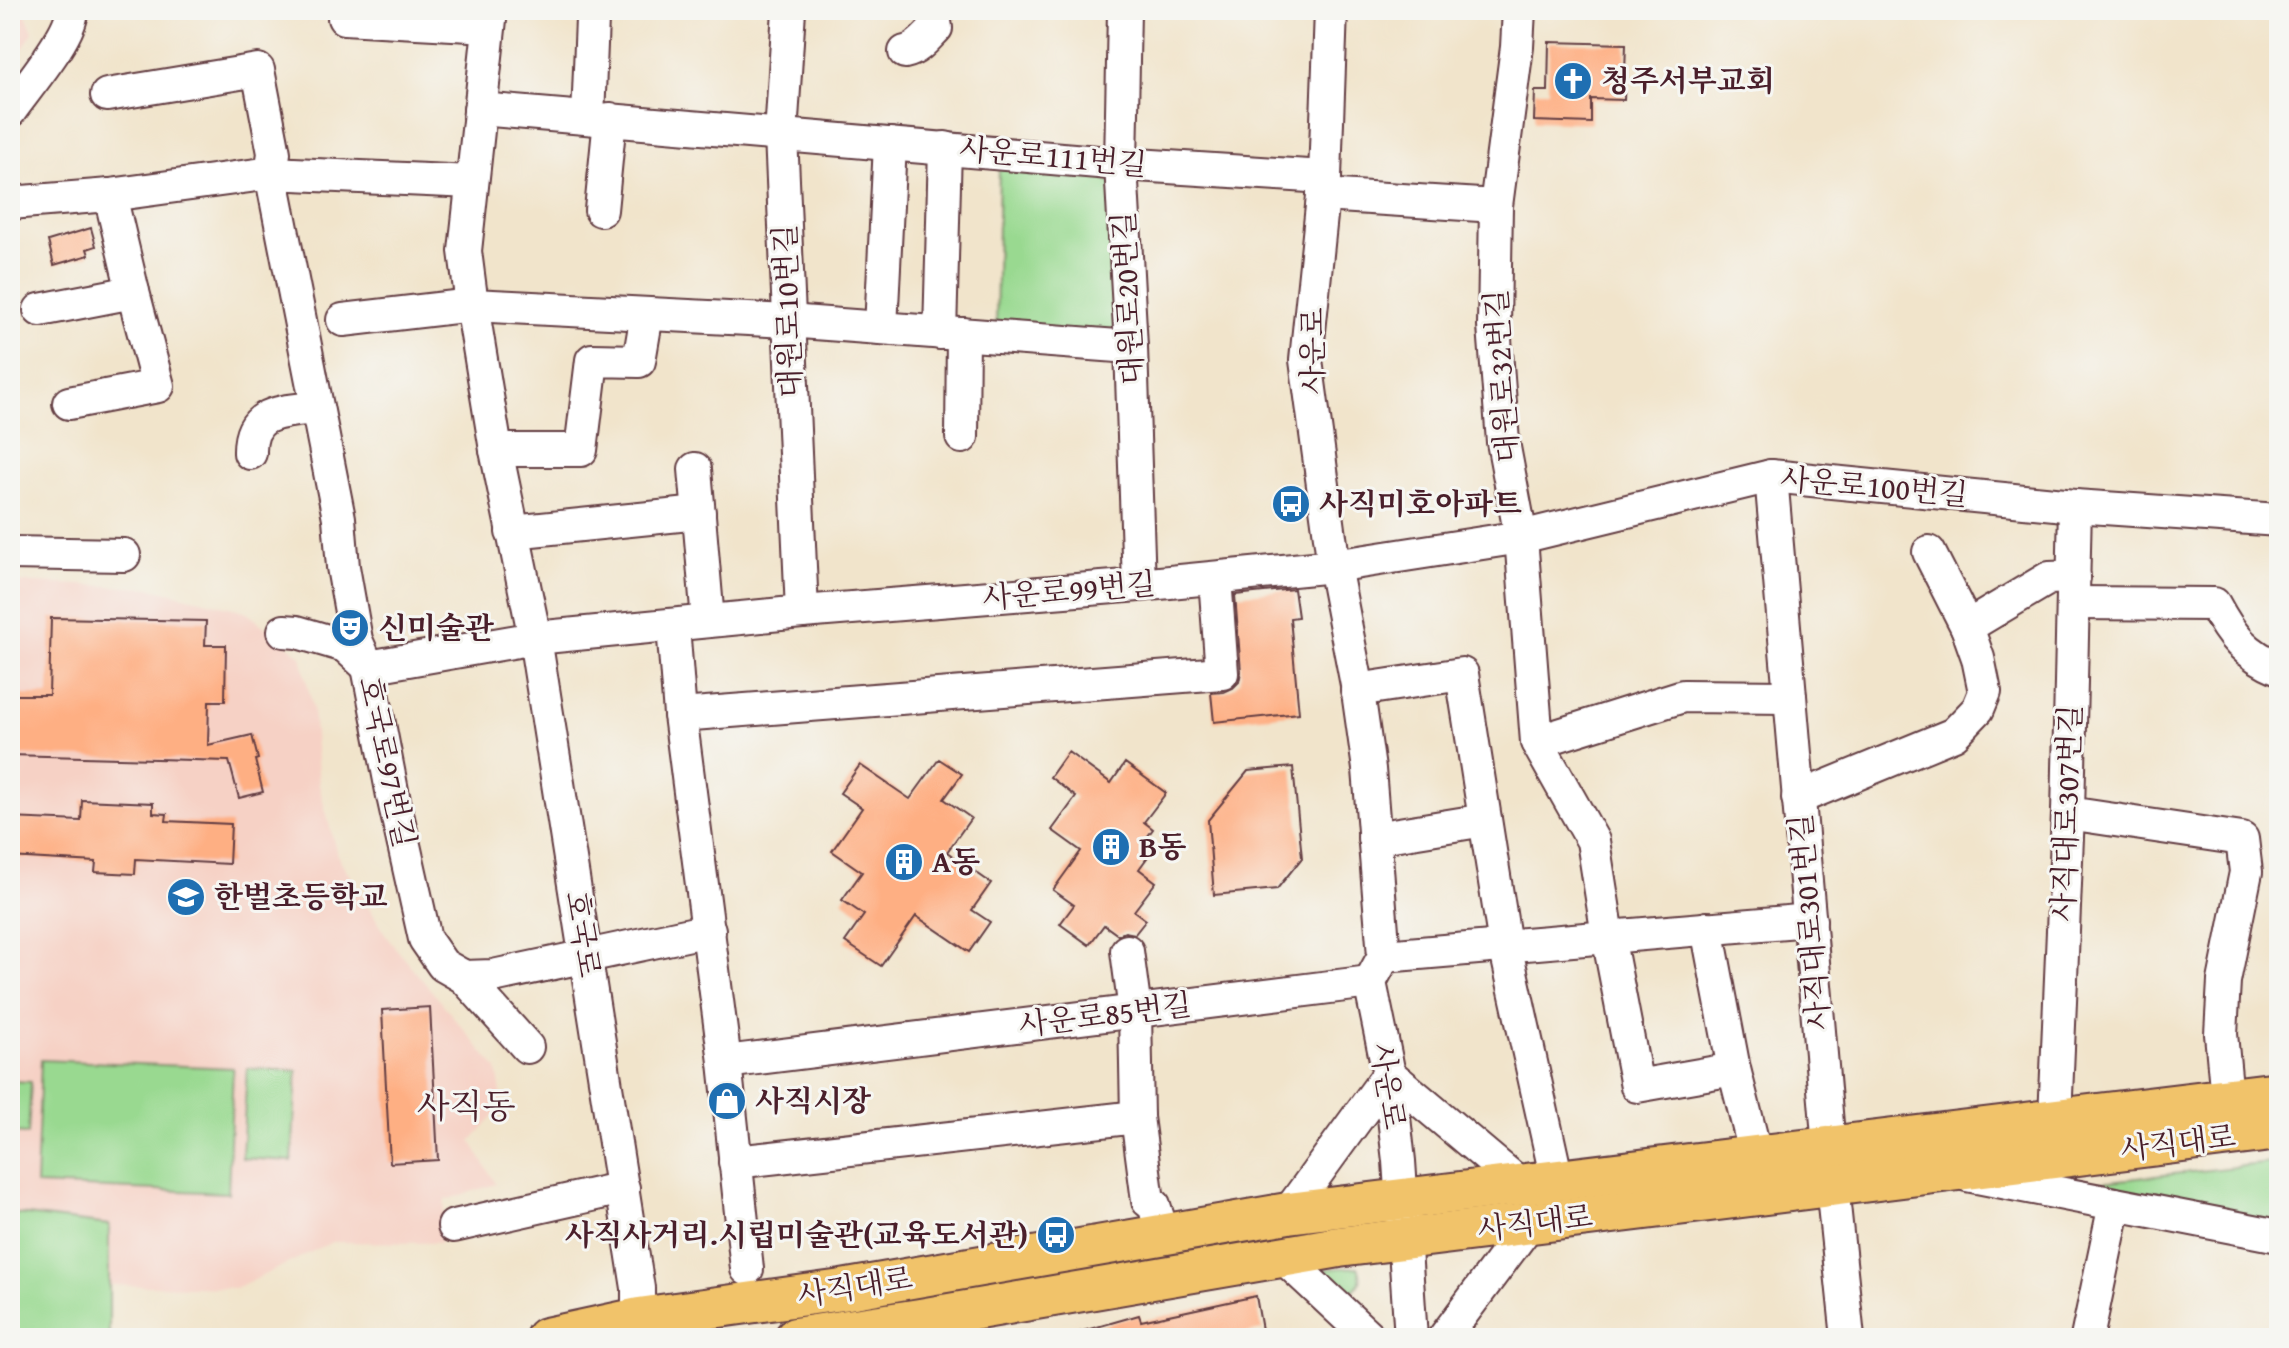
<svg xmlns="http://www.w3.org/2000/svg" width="2289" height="1348" font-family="'Gentium Book Plus','Noto Serif KR',serif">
<rect width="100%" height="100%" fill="#f6f6f2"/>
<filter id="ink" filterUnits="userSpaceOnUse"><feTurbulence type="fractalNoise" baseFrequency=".0125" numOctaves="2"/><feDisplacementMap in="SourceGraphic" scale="16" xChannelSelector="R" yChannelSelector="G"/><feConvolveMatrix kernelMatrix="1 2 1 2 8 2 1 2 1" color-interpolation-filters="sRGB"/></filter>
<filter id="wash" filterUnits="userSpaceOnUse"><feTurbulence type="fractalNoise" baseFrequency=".006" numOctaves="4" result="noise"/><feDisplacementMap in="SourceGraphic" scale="32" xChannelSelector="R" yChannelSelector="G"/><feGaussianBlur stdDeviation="1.8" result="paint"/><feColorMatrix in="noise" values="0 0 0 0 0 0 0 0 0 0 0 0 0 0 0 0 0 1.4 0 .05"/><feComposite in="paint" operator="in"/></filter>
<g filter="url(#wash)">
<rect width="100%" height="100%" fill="#f1e4cb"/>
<g fill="#f6d1c5">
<polygon points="10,10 24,10 33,32 10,70"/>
<polygon points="10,582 151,588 245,611 301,656 313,709 319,785 337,855 389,940 497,1069 503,1105 471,1141 496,1184 445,1200 440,1243 332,1242 237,1288 109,1285 108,1225 10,1213"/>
</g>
<g fill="#99d990" stroke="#727c5e" stroke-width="2">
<polygon points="999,166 1102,173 1114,187 1121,318 1109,337 996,331"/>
<polygon points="41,1060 233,1068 228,1193 36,1185"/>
<polygon points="247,1068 297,1071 292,1161 242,1158"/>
<polygon points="10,1081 31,1082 28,1134 10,1133"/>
<polygon points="2279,1162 2279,1224 2057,1187"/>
<polygon points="10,1213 109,1225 109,1338 10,1338"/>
<path d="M1358,1267C1363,1280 1361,1284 1351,1292L1323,1269Z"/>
</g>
<g id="blocks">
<g fill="#feaf83">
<polygon points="1549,42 1626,44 1624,100 1591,99 1591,123 1534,121 1535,91 1548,91"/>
<polygon points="91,228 96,246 87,249 89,255 54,265 48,241"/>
<polygon points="1294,589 1298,617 1290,618 1299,713 1214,722 1211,693 1224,692 1233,688 1239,682 1241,672 1235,595"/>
<polygon points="51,618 206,621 205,645 226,645 225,701 209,701 208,745 252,735 258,759 255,760 263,792 239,798 229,761 10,755 10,695 49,695"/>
<polygon points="1068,752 1111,783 1125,763 1166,793 1144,822 1153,829 1142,844 1152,851 1139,869 1156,882 1134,911 1146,920 1135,934 1125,932 1118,935 1104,925 1089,945 1060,924 1074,905 1053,890 1081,851 1052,830 1076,797 1050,777"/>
<polygon points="939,759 962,774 944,799 971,818 947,852 991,883 972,910 990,922 969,952 916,916 881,966 845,942 864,915 842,900 862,872 832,851 862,808 840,793 860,765 910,799"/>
<polygon points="1293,767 1302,858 1277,889 1214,895 1208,820 1248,771"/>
<polygon points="82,800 153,803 153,813 167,814 166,821 231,824 229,864 136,859 135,874 95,872 96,862 10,857 10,818 81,821"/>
<polygon points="430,1007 438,1160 390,1163 382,1010"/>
<polygon points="1256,1296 1262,1330 1224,1338 1077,1338 1076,1333 1139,1315 1141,1321"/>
</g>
</g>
</g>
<g filter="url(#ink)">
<use href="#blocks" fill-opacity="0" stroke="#633d43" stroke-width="2"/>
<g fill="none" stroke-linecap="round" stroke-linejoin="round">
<g stroke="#633d43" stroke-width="36">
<g id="minor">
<polyline points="491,10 465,251 472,305 496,450 535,638 638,1288 638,1338"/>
<polyline points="789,10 781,135 802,612"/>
<polyline points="1124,10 1121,164 1131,347 1139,585"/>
<polyline points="1331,10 1325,177 1306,360 1334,566 1357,685 1369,769 1384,956 1370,982 1389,1074 1399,1161 1411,1338"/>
<polyline points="1519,10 1517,47 1496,206 1494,326 1503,442 1521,537 1537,742 1593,841 1608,936 1637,1086 1734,1069"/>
<polyline points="344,18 489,26"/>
<path d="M905,52C917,50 927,37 936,28L933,10"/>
<polyline points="107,95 258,70 274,153 271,173 339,518 343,567 356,640 368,667 393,796 425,939 443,965 464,977 493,976 709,930"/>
<polyline points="480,109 1121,164 1325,177"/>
<path d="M10,111C26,88 72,35 72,10"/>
<polyline points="588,118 592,19"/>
<polyline points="1323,195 1496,206"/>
<polyline points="10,203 110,195 271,173 472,182"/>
<polyline points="601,210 610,119"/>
<polyline points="40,310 133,292"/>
<polyline points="343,320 472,305 788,321 1131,347"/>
<polyline points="881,328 890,144"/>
<polyline points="940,333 945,148"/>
<polyline points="69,403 158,386 133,292 110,195"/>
<polyline points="962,437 963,334"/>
<polyline points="496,450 581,450 592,360 639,361 647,314"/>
<path d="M250,453C249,409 284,412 316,408"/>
<polyline points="695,469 708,621"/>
<polyline points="1771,476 1829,1147"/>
<polyline points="512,532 699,513"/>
<polyline points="1929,552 1967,627"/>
<polyline points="10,553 124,555"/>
<path d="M2074,603L2214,604C2231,636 2245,654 2279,668"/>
<polyline points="673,626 680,715 725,1062 747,1269"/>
<polyline points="284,631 297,632 345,646 368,667 535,638 802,612 1139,585 1334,566 1521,537 1771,476 2075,506 2279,520"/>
<polyline points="1357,690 1462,674 1505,945 1557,1180"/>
<polyline points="680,715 1222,673 1215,578"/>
<polyline points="1537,742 1683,696 1790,697"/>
<polyline points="1798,798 1954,734 1978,709 1985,692 1978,658 1967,627 2049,578 2074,577"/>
<polyline points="2068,813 2242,839 2246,872 2224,981 2221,1034 2227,1098"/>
<polyline points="1374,838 1485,820"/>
<polyline points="1707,928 1734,1069 1756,1156"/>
<polyline points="1127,951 1135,1011 1137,1117 1148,1201 1154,1205 1163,1234"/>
<polyline points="1384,956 1810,920"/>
<polyline points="464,977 527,1047"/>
<polyline points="725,1062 1370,982"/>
<polyline points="1389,1074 1521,1185"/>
<polyline points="2055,1119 2068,813 2075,506"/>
<polyline points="735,1162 1137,1117"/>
<polyline points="1967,1175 2279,1236"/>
<polyline points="1832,1186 1848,1338"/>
<polyline points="1288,1213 1389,1074"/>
<polyline points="454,1226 623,1188"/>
<polyline points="1282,1256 1370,1338"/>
<polyline points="1444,1338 1529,1224"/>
<polyline points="2087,1338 2115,1204"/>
</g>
</g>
<g stroke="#633d43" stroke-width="44">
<g id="major">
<polyline points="546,1338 639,1318 842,1290 1288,1213 2279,1092"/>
<polyline points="795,1338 920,1319 1339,1247 2279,1130"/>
</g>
</g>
<use href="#minor" stroke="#fff" stroke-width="32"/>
<use href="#major" stroke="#f1c36a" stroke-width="40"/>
</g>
</g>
<defs>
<g id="church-disc" transform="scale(2)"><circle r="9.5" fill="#1f6fb2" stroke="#f6f6f2"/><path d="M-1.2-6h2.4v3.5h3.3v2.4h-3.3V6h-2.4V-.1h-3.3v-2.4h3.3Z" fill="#fff"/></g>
<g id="bus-disc" transform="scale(2)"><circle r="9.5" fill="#1f6fb2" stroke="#f6f6f2"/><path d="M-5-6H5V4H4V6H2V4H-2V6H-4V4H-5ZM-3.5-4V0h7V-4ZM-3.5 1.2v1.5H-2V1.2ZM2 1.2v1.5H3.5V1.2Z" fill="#fff"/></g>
<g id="theatre-disc" transform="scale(2)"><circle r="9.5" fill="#1f6fb2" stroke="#f6f6f2"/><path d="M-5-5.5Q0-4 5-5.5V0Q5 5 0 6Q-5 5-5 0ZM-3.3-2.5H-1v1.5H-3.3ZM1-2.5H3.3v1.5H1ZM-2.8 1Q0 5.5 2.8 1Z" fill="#fff"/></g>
<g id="building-disc" transform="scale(2)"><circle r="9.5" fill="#1f6fb2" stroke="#f6f6f2"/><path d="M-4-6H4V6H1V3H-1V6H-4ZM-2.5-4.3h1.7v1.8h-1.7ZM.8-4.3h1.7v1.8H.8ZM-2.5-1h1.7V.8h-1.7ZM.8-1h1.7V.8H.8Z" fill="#fff"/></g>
<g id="school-disc" transform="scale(2)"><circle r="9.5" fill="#1f6fb2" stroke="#f6f6f2"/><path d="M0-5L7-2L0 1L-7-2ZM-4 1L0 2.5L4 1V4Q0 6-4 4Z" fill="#fff"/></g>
<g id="shop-disc" transform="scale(2)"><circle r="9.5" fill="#1f6fb2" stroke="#f6f6f2"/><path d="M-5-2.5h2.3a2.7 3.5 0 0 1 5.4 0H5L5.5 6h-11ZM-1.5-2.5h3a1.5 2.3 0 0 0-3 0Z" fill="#fff"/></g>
</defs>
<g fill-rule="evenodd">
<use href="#church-disc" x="1573" y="81"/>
<use href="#bus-disc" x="1291" y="504"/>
<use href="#theatre-disc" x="350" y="628"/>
<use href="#building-disc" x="1111" y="847"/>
<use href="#building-disc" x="904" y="862"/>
<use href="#school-disc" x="186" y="897"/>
<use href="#shop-disc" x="727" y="1101"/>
<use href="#bus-disc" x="1056" y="1235"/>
</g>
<g text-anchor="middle" stroke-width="6" stroke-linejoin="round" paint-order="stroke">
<g font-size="30" font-weight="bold" fill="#4a1f2b" stroke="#f6f6f2" text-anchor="start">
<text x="1601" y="91">청주서부교회</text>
<text x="1319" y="514">사직미호아파트</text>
<text x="378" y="638">신미술관</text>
<text x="1139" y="857">B동</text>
<text x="932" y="872">A동</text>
<text x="214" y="907">한벌초등학교</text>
<text x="755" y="1111">사직시장</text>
<text x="1028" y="1245" text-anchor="end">사직사거리.시립미술관(교육도서관)</text>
</g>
<g font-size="30" fill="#4a1f2b" stroke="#f6f6f2">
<text transform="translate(1053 157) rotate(5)" y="10">사운로111번길</text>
<text transform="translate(1128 298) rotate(-93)" y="10">대원로20번길</text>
<text transform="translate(788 311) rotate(-92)" y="10">대원로10번길</text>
<text transform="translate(1313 351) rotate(-90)" y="10">사운로</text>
<text transform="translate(1502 376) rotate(-94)" y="10">대원로32번길</text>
<text transform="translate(1874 487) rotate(5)" y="10">사운로100번길</text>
<text transform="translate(1069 591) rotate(-5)" y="10">사운로99번길</text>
<text transform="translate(387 762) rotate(78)" y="10">호국로97번길</text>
<text transform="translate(2067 813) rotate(-88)" y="10">사직대로307번길</text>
<text transform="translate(1810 922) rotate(-95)" y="10">사직대로301번길</text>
<text transform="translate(583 934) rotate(81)" y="10">호국로</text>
<text transform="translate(1105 1015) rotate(-7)" y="10">사운로85번길</text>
<text transform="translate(1388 1086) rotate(81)" y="10">사운로</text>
<text transform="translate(2178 1143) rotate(-7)" y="10">사직대로</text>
<text transform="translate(1535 1223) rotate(-7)" y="10">사직대로</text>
<text transform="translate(855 1287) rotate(-9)" y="10">사직대로</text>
</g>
<g font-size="34" fill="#4a1f2b" stroke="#f6f6f2">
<text x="466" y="1118">사직동</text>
</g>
</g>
<rect width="2289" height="1348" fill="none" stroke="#f6f6f2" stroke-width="40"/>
</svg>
